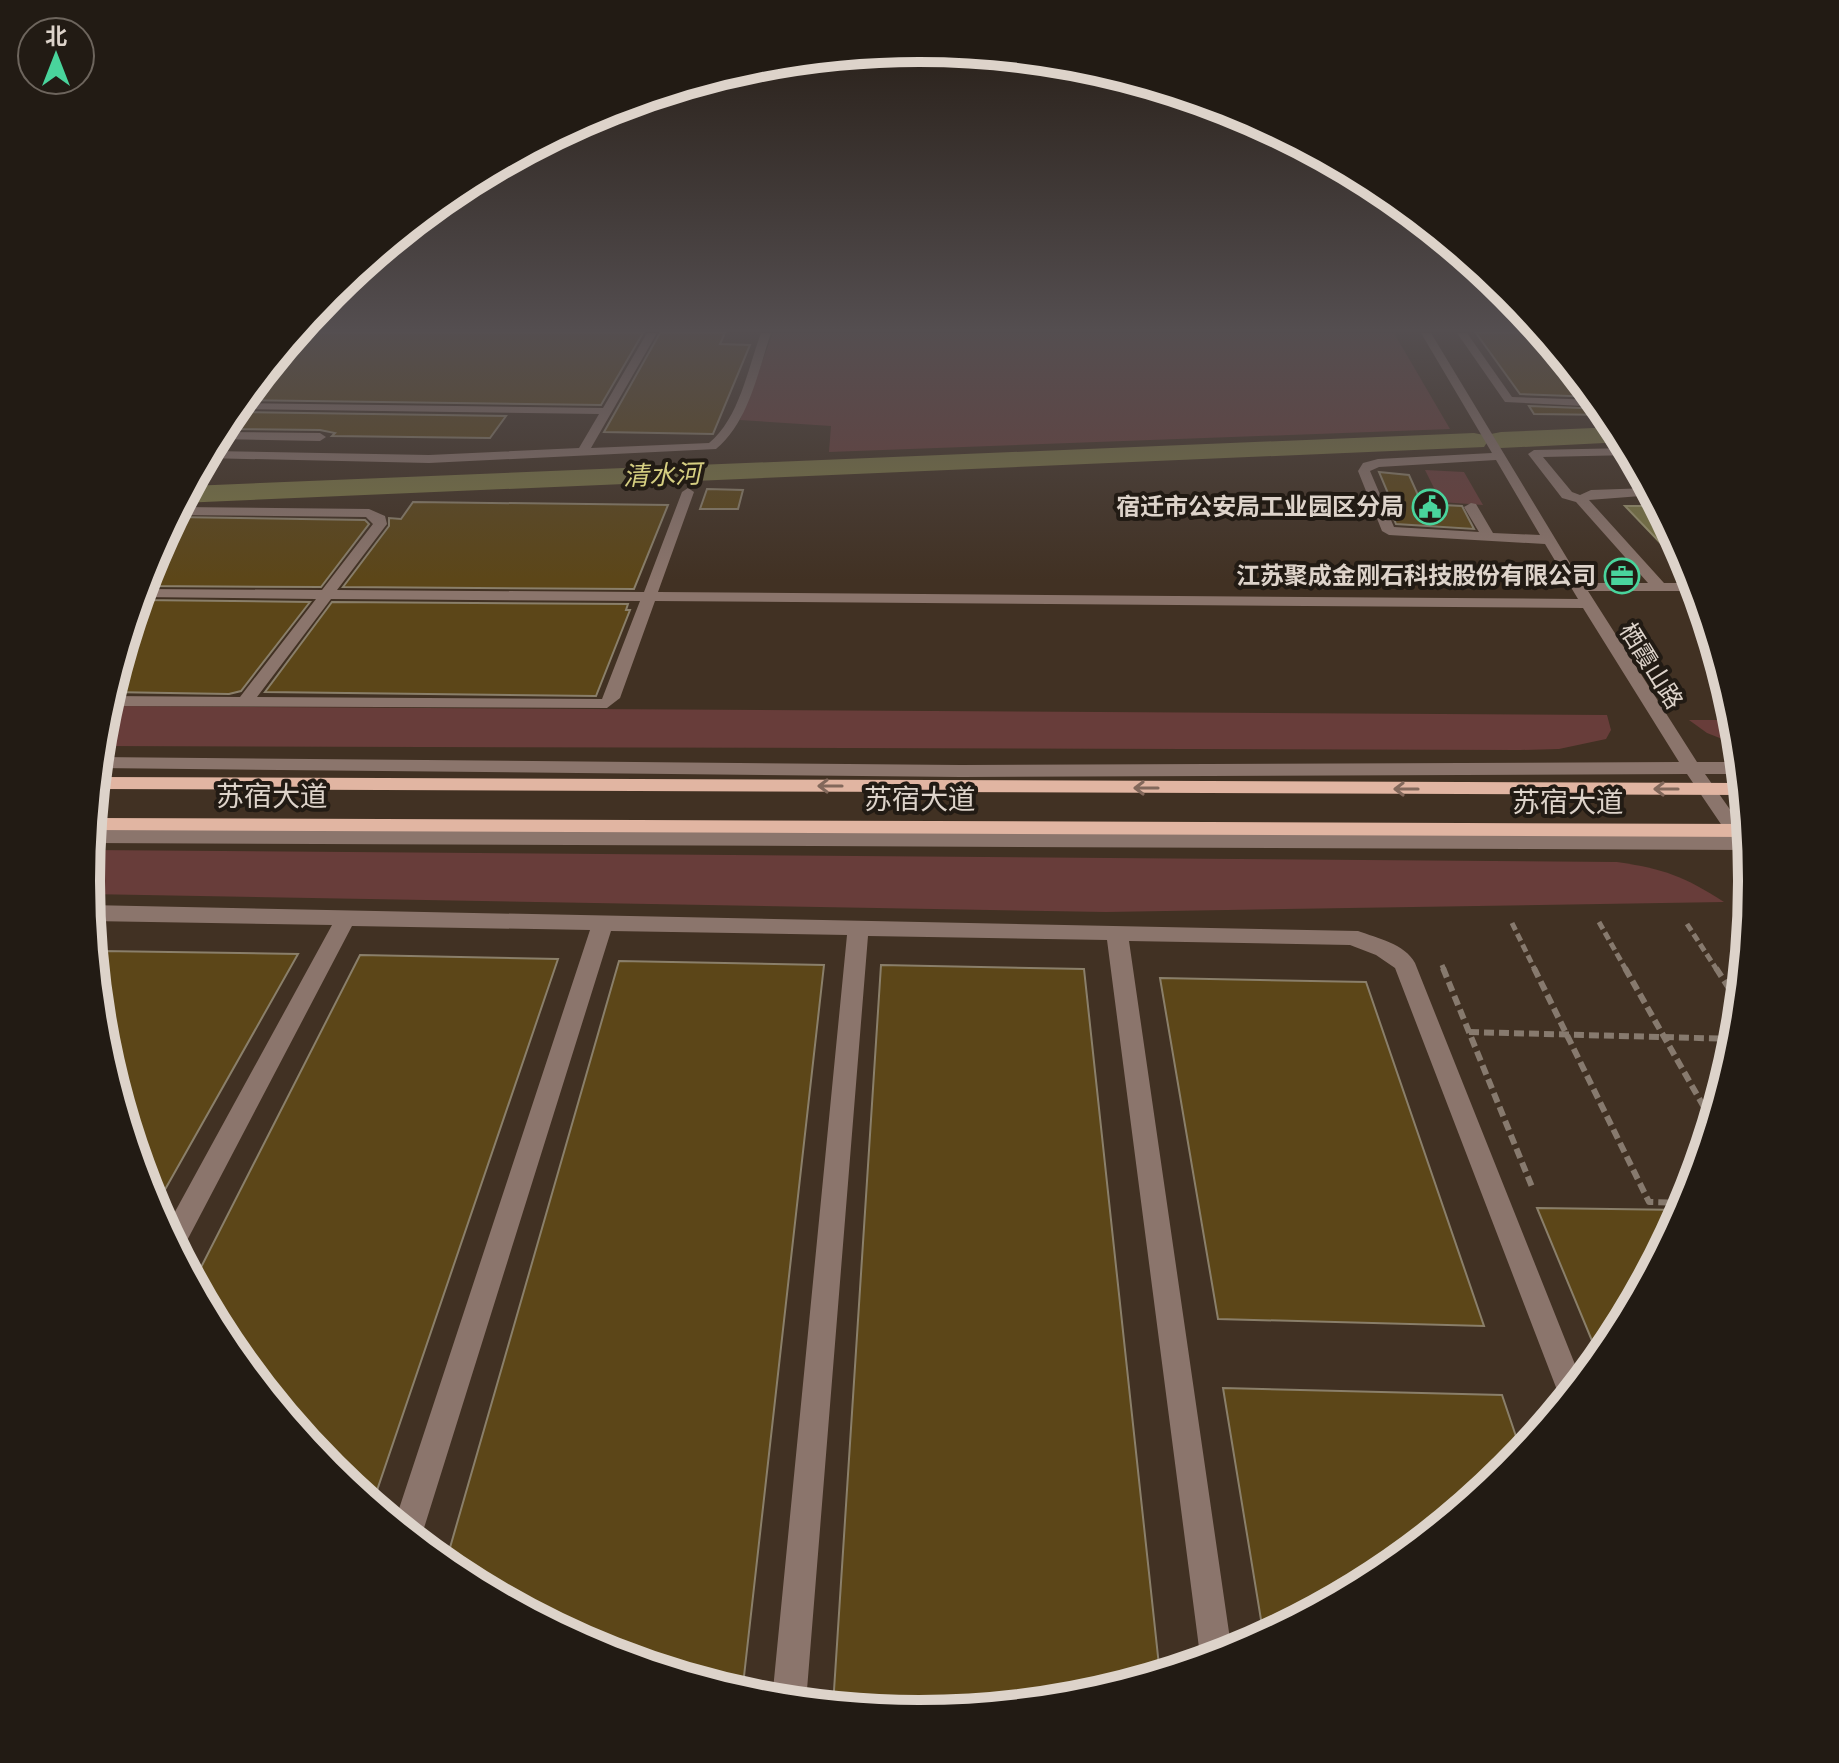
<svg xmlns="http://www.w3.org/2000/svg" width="1839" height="1763" font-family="'PT Sans Narrow','Noto Sans SC',sans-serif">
<rect width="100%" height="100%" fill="#413123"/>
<g fill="#683d3a">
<polygon points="773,333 1394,333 1450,429 829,452 831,426 740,420"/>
<polygon points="1425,470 1464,472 1483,505 1441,502"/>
<polygon points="106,706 1607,715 1611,730 1606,739 1559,749 1520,750 99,746"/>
<polygon points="1689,720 1737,720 1740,746 1707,733"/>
<path d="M89,850L1617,862C1665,869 1683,876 1724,902L1106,912L87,894Z"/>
</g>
<polygon fill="#7a7544" stroke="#98916c" stroke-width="2" points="1625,506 1659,506 1690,563 1694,578"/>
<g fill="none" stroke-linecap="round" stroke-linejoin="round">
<g fill="#7a7544" fill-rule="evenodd">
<polygon points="1617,427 1625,442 1501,448 1491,446 1487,440 1491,434 1501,432"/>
<polygon points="1474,433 1484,435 1488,441 1484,447 181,503 190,486"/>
</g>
</g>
<g fill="#5c4618" stroke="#8a7f6a" stroke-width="2">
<polygon points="296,333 643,333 601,405 242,400"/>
<polygon points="660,333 725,333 720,344 750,345 713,434 604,432"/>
<polygon points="1476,333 1543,333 1595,397 1520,394"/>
<polygon points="1529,406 1605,409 1610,415 1534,414"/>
<polygon points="232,411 234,412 506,416 490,438 332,436 335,433 320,430 221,429"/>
<polygon points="1379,472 1409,475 1422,504 1462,506 1474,529 1396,524 1390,509 1395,510"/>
<polygon points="707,489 743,490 738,509 700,509"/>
<polygon points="413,502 668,505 634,589 343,587 389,526 389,518 401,519"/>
<polygon points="174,517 365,520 369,524 321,587 142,586 150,562"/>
<polygon points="138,599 140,600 310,602 241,691 229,694 110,692"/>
<polygon points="332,602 628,604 626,610 630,610 596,696 265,692"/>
<polygon points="101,951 298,954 154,1209 102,1044 94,960"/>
<polygon points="360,955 558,959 372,1505 330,1471 226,1344 193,1283"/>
<polygon points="619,961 824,965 742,1694 600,1651 456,1574 445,1565"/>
<polygon points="881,965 1084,969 1160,1675 1082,1699 919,1715 833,1706"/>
<polygon points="1160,978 1366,982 1484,1326 1218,1319"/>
<polygon points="1537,1208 1684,1210 1612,1345 1600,1360"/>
<polygon points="1223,1388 1502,1395 1522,1454 1509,1471 1382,1575 1264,1638"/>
</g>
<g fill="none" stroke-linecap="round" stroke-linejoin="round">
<g stroke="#877a6e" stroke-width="5" stroke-dasharray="8 4" stroke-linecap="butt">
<polyline points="1599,922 1626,970"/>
<polyline points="1512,923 1535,970"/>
<polyline points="1687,924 1717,970"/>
<polyline points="1442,965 1444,970"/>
</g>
<g stroke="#877a6e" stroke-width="6" stroke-dasharray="10 5" stroke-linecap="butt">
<polyline points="1443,968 1532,1187"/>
<polyline points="1534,968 1649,1202 1688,1203"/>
<polyline points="1625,968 1713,1123"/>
<polyline points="1716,968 1741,1007"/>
<polyline points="1469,1032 1737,1039"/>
</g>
<g fill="#8b756c" fill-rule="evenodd">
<path d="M647,333H657L591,448L709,443C739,419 748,368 761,333H771C758,371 749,422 716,449L429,463L205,458L209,451L429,455L579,448L599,414L234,409L239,403L603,408Z"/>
<path d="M1421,333H1431L1582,583H1648L1576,502L1562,498L1528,454L1534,450L1629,448L1632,455L1543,457L1572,492L1580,495L1591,490L1650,488L1654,495L1589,500L1664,583H1696L1698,591H1588L1697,762H1741L1742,774H1705L1748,835L1750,850L90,843L91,829L1729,836L1687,774L961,777L97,768L98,757L961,765L1679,762L1583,608L655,601L620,698L607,708L106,706L109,696L240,697L316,599L140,597L142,589L322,590L373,524L366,517L175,515L179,507L369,509L385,516L387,524L337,590L644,592L682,492L688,488L694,492L658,592L1578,599L1545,544L1389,535L1382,531L1358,471L1363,463L1378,459L1492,453ZM1496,460L1540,535L1493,533L1476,504L1471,503L1464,507L1479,532L1394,527L1370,471L1379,467ZM331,599L640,601L602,699L257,697Z"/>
<polygon points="1457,333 1467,333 1512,397 1598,400 1603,407 1505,402"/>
<polygon points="219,432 320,433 326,437 320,441 215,439"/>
<path d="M89,905L1358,931C1377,938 1405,944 1415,963L1582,1382L1562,1403L1395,968L1376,955L1350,945L1129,941L1232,1653L1201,1663L1107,940L868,936L806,1702L772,1700L847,935L611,931L419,1544L394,1524L590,930L352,926L181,1252L178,1253L165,1230L332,925L90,921Z"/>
</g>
<g fill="#e1b5a2" fill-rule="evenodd">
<polygon points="96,777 1743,783 1744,795 96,789"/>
<polygon points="92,818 1747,824 1749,837 92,830"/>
</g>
</g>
<defs><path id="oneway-shaft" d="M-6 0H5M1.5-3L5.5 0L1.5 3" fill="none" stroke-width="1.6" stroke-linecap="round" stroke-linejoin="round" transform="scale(2)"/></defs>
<g stroke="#82685b">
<use href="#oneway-shaft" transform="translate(830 786) rotate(-180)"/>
<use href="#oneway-shaft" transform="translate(1146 788) rotate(-180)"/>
<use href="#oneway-shaft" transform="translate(1406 789) rotate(-180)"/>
<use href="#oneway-shaft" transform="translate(1666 789) rotate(-180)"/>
</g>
<linearGradient id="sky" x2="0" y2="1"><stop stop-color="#241b13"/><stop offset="0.57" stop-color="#544e50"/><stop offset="1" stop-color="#544e50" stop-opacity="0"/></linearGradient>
<rect width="1839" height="580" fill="url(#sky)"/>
<defs>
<g id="civic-ring" transform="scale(1.8)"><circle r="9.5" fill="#221b14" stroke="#49d49c" stroke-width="1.5"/><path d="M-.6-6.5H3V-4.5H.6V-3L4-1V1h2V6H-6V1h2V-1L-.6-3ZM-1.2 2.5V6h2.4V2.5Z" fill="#49d49c"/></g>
<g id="office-ring" transform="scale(1.8)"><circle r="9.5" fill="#221b14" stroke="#49d49c" stroke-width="1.5"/><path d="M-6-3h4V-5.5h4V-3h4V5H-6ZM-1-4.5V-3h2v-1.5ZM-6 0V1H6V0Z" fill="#49d49c"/></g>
</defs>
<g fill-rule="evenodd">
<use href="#civic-ring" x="1430" y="507"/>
<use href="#office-ring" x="1622" y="576"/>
</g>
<g text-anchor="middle" stroke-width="8" stroke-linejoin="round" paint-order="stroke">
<g font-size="24" font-weight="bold" fill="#ddd3ca" stroke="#221b14" text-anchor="end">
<text x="1404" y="515">宿迁市公安局工业园区分局</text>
<text x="1596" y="584">江苏聚成金刚石科技股份有限公司</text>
</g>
<g font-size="24" fill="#ddd3ca" stroke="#221b14">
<text transform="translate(1651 666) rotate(58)" y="8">栖霞山路</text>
</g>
<g font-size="26" font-style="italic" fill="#d6cf81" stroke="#221b14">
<text transform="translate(662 475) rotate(-2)" y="9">清水河</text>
</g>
<g font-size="28" fill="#ddd3ca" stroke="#221b14">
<text x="272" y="806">苏宿大道</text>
<text x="920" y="809">苏宿大道</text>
<text x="1568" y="812">苏宿大道</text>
</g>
</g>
<path d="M0 0H1839V1763H0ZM100 881a819 819 0 1 1 1638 0a819 819 0 1 1-1638 0Z" fill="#221b14" fill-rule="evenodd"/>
<path fill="none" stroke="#ddd3ca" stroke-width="10" d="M100 881a819 819 0 1 1 1638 0a819 819 0 1 1-1638 0Z"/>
<g transform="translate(56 56)"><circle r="38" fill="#221b14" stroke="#6d655d" stroke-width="2"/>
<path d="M0-6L14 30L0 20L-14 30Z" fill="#49d49c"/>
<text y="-12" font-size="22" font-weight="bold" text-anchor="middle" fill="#ddd3ca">北</text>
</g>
</svg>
